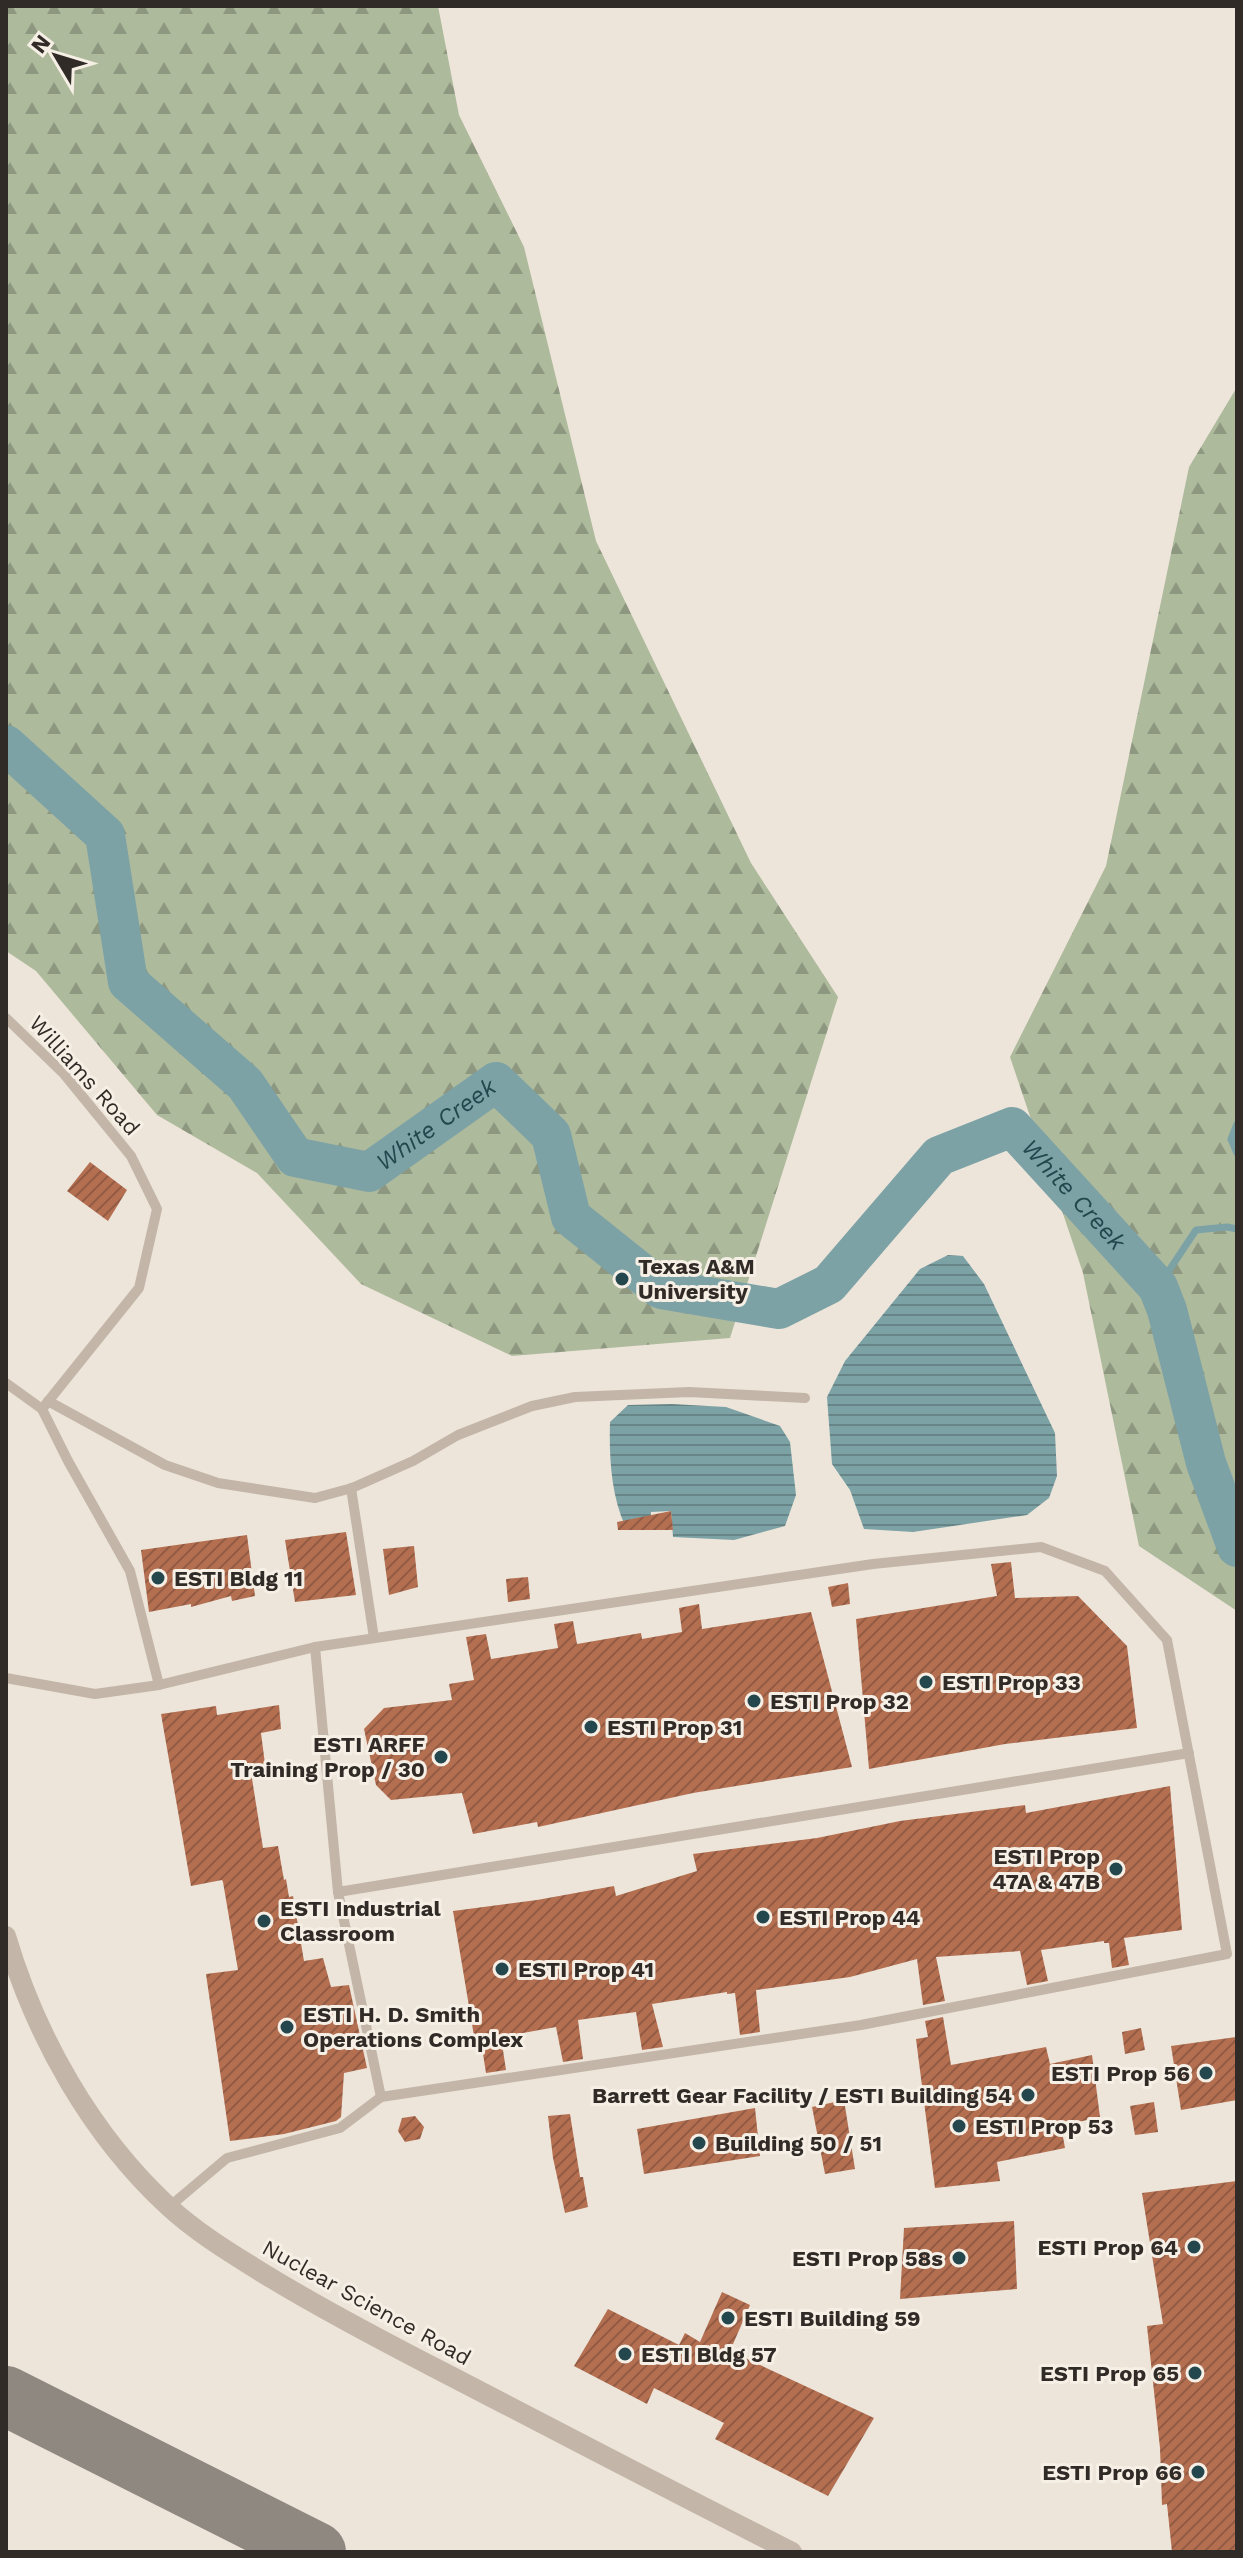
<svg xmlns="http://www.w3.org/2000/svg" width="1243" height="2558" font-family="'Work Sans',sans-serif">
<defs>
<pattern id="forest-firs" width="22" height="20" patternUnits="userSpaceOnUse" patternTransform="scale(2)"><rect width="22" height="20" fill="#aeba9c"/><path d="M5 1l3.5 6h-7zM16 11l3.5 6h-7z" fill="#8e977f"/></pattern>
<pattern id="water-rules" width="6" height="5" patternUnits="userSpaceOnUse" patternTransform="scale(2)"><rect width="6" height="5" fill="#7da2a6"/><path d="M0 2.5h6" fill="none" stroke="#678487"/></pattern>
<pattern id="building-hatch" width="6" height="6" patternUnits="userSpaceOnUse" patternTransform="scale(2)"><rect width="6" height="6" fill="#b46f51"/><path d="M-1 1l2-2M0 6l6-6M5 7l2-2" fill="none" stroke="#935b43"/></pattern>
</defs>
<rect width="100%" height="100%" fill="#ede5da"/>
<g fill="url(#forest-firs)">
<polygon points="6,6 438,6 459,115 524,247 596,541 751,863 838,997 730,1338 512,1356 361,1284 257,1173 157,1115 36,971 6,951"/>
<polygon points="1237,387 1237,1611 1139,1546 1083,1273 1010,1057 1106,866 1189,467"/>
</g>
<g fill="url(#water-rules)">
<polygon points="948,1255 963,1256 984,1284 1055,1433 1057,1476 1049,1498 1027,1515 913,1532 864,1529 850,1490 832,1464 827,1397 845,1361 920,1269"/>
<path d="M672,1404L726,1407L780,1426L790,1442L796,1495L785,1526L734,1540L673,1537L671,1511L651,1512L650,1530L626,1528C611,1496 609,1457 610,1422L628,1405Z"/>
</g>
<g fill="none" stroke-linecap="round" stroke-linejoin="round">
<g stroke="#7da2a6" stroke-width="7">
<polyline points="1237,1124 1231,1139 1237,1153"/>
<polyline points="1158,1287 1196,1230 1227,1227 1237,1229"/>
</g>
<path stroke="#7da2a6" stroke-width="40" id="s1" d="M6,745L105,835L128,982L245,1084L295,1157L369,1172L496,1082L551,1135L571,1217L661,1289L779,1309L829,1284L939,1156L1012,1127L1158,1287L1167,1310L1206,1463L1237,1547"/>
<polyline stroke="#8f8880" stroke-width="60" points="6,2396 316,2552"/>
</g>
<g fill="url(#building-hatch)">
<polygon points="90,1162 127,1190 108,1221 67,1191"/>
<polygon points="671,1511 673,1530 618,1530 617,1522"/>
<polygon points="346,1532 356,1595 295,1602 285,1540"/>
<polygon points="247,1535 255,1596 232,1601 231,1596 191,1607 191,1604 149,1612 141,1550"/>
<polygon points="414,1546 418,1587 389,1595 383,1549"/>
<polygon points="1011,1562 1015,1598 1078,1596 1127,1646 1137,1728 1005,1744 869,1769 856,1619 997,1596 991,1564"/>
<polygon points="528,1577 530,1599 508,1602 506,1579"/>
<polygon points="848,1583 850,1604 832,1607 828,1587"/>
<polygon points="699,1604 702,1629 811,1612 852,1767 693,1793 538,1827 537,1822 473,1834 462,1793 391,1800 376,1785 364,1729 384,1708 452,1700 449,1684 474,1680 466,1637 486,1634 491,1659 558,1648 554,1624 573,1621 577,1644 641,1633 642,1639 682,1632 679,1608"/>
<polygon points="279,1705 281,1729 261,1733 265,1764 250,1766 263,1848 278,1846 284,1880 286,1879 289,1897 293,1896 304,1961 323,1958 331,1987 349,1985 367,2068 344,2073 341,2117 336,2121 284,2134 230,2141 206,1974 238,1970 223,1882 222,1880 191,1886 161,1714 216,1706 217,1715"/>
<polygon points="1170,1786 1182,1930 1124,1938 1129,1965 1112,1968 1109,1943 1104,1943 1104,1941 1041,1950 1048,1981 1027,1985 1020,1951 936,1957 945,2001 923,2005 917,1959 850,1977 756,1990 760,2032 740,2035 735,1993 727,1994 727,1992 652,2004 663,2047 642,2050 636,2012 578,2020 583,2059 563,2062 556,2027 501,2037 506,2070 486,2073 481,2041 475,2042 453,1911 537,1900 614,1886 616,1896 697,1871 693,1854 817,1838 900,1821 1025,1805 1026,1813"/>
<polygon points="943,2017 951,2065 1046,2047 1050,2064 1092,2055 1100,2117 1061,2126 1065,2148 997,2162 1000,2181 935,2188 916,2039 928,2037 925,2021"/>
<polygon points="1141,2028 1145,2050 1125,2054 1122,2032"/>
<polygon points="1236,2037 1237,2100 1181,2110 1171,2046"/>
<polygon points="844,2100 855,2169 825,2174 812,2107"/>
<polygon points="1154,2102 1158,2132 1135,2135 1130,2106"/>
<polygon points="755,2108 760,2156 644,2174 637,2129"/>
<polygon points="570,2114 580,2177 583,2177 588,2207 565,2213 553,2158 548,2116"/>
<polygon points="415,2116 424,2127 420,2139 405,2142 398,2131 402,2118"/>
<polygon points="1237,2181 1237,2552 1172,2552 1167,2504 1162,2505 1160,2448 1147,2326 1163,2324 1142,2193"/>
<polygon points="1014,2221 1017,2289 900,2299 904,2228"/>
<polygon points="722,2292 750,2305 730,2351 874,2418 828,2496 715,2439 724,2423 654,2388 647,2404 574,2366 608,2309 679,2345 685,2333 700,2342"/>
</g>
<g fill="none" stroke-linecap="round" stroke-linejoin="round">
<g stroke="#c3b6a8" stroke-width="10">
<polyline points="6,1018 64,1074 131,1156 157,1209 139,1288 42,1409 6,1383"/>
<polyline points="48,1401 165,1465 218,1483 315,1498 352,1488 413,1461 458,1435 532,1406 575,1397 689,1392 805,1398"/>
<polyline points="42,1409 68,1461 130,1571 159,1685"/>
<polyline points="351,1488 374,1638"/>
<polyline points="315,1647 338,1892 381,2097"/>
<polyline points="6,1678 95,1694 159,1685 315,1647 873,1564 1041,1547 1105,1571 1167,1640 1227,1954 861,2025 381,2097 340,2128 227,2158 169,2207"/>
<polyline points="338,1892 1189,1753"/>
</g>
<path stroke="#c3b6a8" stroke-width="20" d="M6,1936C36,2037 91,2135 169,2207C194,2230 224,2249 253,2267C312,2304 375,2337 437,2369C555,2430 673,2492 792,2552"/>
</g>
<g fill="#23474d" stroke="#f6efe5" stroke-width="3">
<circle cx="622" cy="1279" r="8"/>
<circle cx="158" cy="1578" r="8"/>
<circle cx="926" cy="1682" r="8"/>
<circle cx="754" cy="1701" r="8"/>
<circle cx="591" cy="1727" r="8"/>
<circle cx="441" cy="1757" r="8"/>
<circle cx="1116" cy="1869" r="8"/>
<circle cx="763" cy="1917" r="8"/>
<circle cx="264" cy="1921" r="8"/>
<circle cx="502" cy="1969" r="8"/>
<circle cx="287" cy="2027" r="8"/>
<circle cx="1206" cy="2073" r="8"/>
<circle cx="1028" cy="2095" r="8"/>
<circle cx="959" cy="2126" r="8"/>
<circle cx="699" cy="2143" r="8"/>
<circle cx="1194" cy="2247" r="8"/>
<circle cx="959" cy="2258" r="8"/>
<circle cx="728" cy="2318" r="8"/>
<circle cx="625" cy="2354" r="8"/>
<circle cx="1195" cy="2373" r="8"/>
<circle cx="1198" cy="2472" r="8"/>
</g>
<g text-anchor="middle" stroke-width="6" stroke-linejoin="round" paint-order="stroke">
<g font-size="22" fill="#312b27" stroke="#f6efe5">
<text transform="translate(85 1075) rotate(48)" y="8">Williams Road</text>
<text transform="translate(367 2302) rotate(29)" y="8">Nuclear Science Road</text>
</g>
<g font-size="22" font-weight="bold" fill="#312b27" stroke="#f6efe5" text-anchor="start">
<text x="638" y="1274">Texas A&amp;M<tspan x="638" dy="25">University</tspan></text>
<text x="174" y="1586">ESTI Bldg 11</text>
<text x="942" y="1690">ESTI Prop 33</text>
<text x="770" y="1709">ESTI Prop 32</text>
<text x="607" y="1735">ESTI Prop 31</text>
<text x="425" y="1752" text-anchor="end">ESTI ARFF<tspan x="425" dy="25">Training Prop / 30</tspan></text>
<text x="1100" y="1864" text-anchor="end">ESTI Prop<tspan x="1100" dy="25">47A &amp; 47B</tspan></text>
<text x="280" y="1916">ESTI Industrial<tspan x="280" dy="25">Classroom</tspan></text>
<text x="779" y="1925">ESTI Prop 44</text>
<text x="518" y="1977">ESTI Prop 41</text>
<text x="303" y="2022">ESTI H. D. Smith<tspan x="303" dy="25">Operations Complex</tspan></text>
<text x="1190" y="2081" text-anchor="end">ESTI Prop 56</text>
<text x="1012" y="2103" text-anchor="end">Barrett Gear Facility / ESTI Building 54</text>
<text x="975" y="2134">ESTI Prop 53</text>
<text x="715" y="2151">Building 50 / 51</text>
<text x="1178" y="2255" text-anchor="end">ESTI Prop 64</text>
<text x="943" y="2266" text-anchor="end">ESTI Prop 58s</text>
<text x="744" y="2326">ESTI Building 59</text>
<text x="641" y="2362">ESTI Bldg 57</text>
<text x="1179" y="2381" text-anchor="end">ESTI Prop 65</text>
<text x="1182" y="2480" text-anchor="end">ESTI Prop 66</text>
</g>
<g font-size="24" font-style="italic" fill="#23474d" stroke="#f6efe5">
<text dy="8" stroke="none"><textPath href="#s1" startOffset="684">White Creek</textPath></text>
<text dy="8" stroke="none"><textPath href="#s1" startOffset="1548">White Creek</textPath></text>
</g>
</g>
<rect width="1243" height="2558" fill="none" stroke="#312b27" stroke-width="16"/>
<g transform="translate(56 56) rotate(308)" stroke="#f6efe5" stroke-width="6" paint-order="stroke">
<path d="M0-6L14 30L0 20L-14 30Z" fill="#312b27"/>
<text y="-12" font-size="22" font-weight="bold" text-anchor="middle" fill="#312b27">N</text>
</g>
</svg>
